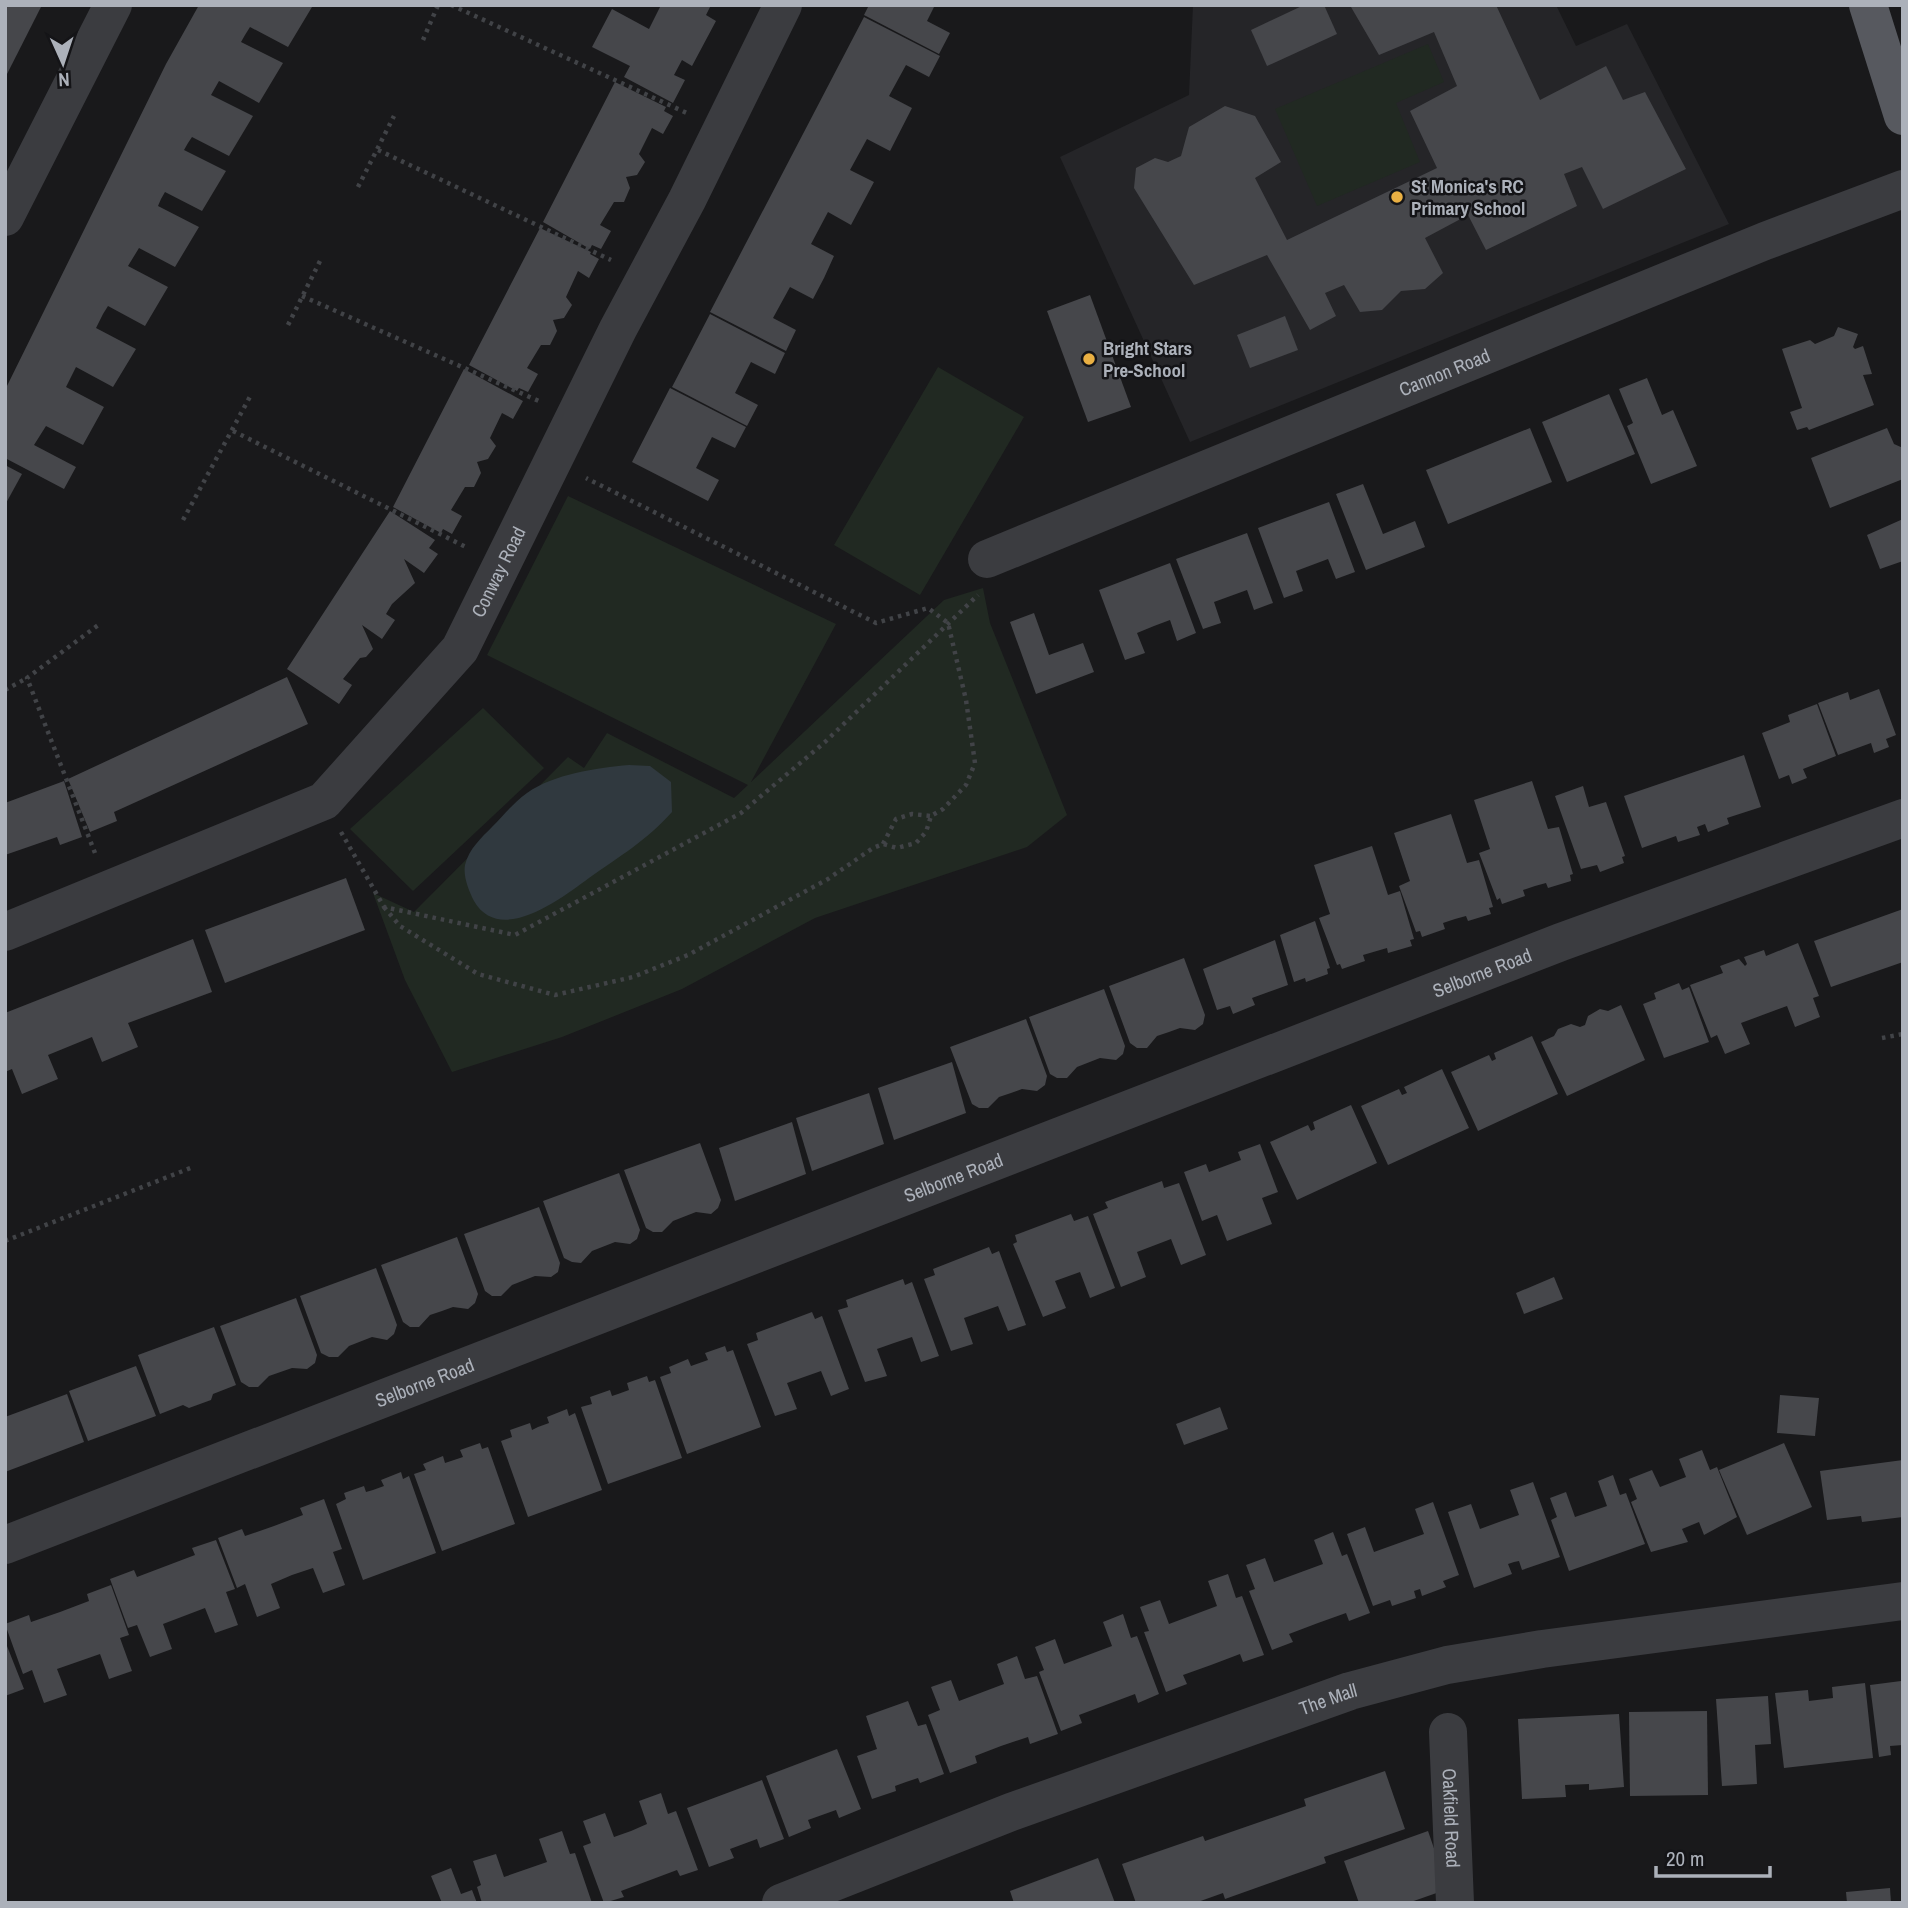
<svg xmlns="http://www.w3.org/2000/svg" width="1908" height="1908" font-family="'Archivo Narrow',sans-serif">
<rect width="100%" height="100%" fill="#19191b"/>
<polygon fill="#252528" points="1193,5 1556,5 1576,46 1627,24 1729,224 1190,442 1060,157 1189,95"/>
<g fill="#212922">
<polygon points="1428,44 1444,82 1396,103 1420,162 1317,206 1275,109"/>
<polygon points="938,367 1024,417 920,595 834,545"/>
<polygon points="568,496 836,624 751,782 944,600 983,588 990,623 1067,815 1027,847 815,918 682,989 562,1037 452,1072 405,980 373,893 414,912 568,757 584,768 607,733 734,798 748,785 487,655"/>
<polygon points="483,708 544,768 413,891 350,829"/>
</g>
<path fill="#30393f" d="M629,765L650,766L671,782L672,812C646,841 620,856 589,878C562,898 500,946 474,901C469,891 463,877 465,865C469,849 481,838 492,827C503,816 514,802 527,793C554,774 596,768 629,765Z"/>
<g fill="#46474b">
<polygon points="5,5 42,5 5,78"/>
<polygon points="199,5 312,7 288,47 250,27 245,35 241,42 283,63 259,103 219,81 211,95 253,116 229,156 192,137 188,143 184,150 226,171 202,211 165,192 161,199 158,206 199,227 175,267 139,248 128,266 168,287 145,326 108,306 103,314 96,328 136,349 113,387 76,367 66,387 104,407 83,445 46,426 34,445 76,467 64,489 5,458 5,390 166,64"/>
<polygon points="661,5 711,5 706,15 716,21 692,66 682,60 674,75 685,80 673,103 624,77 630,66 592,47 612,9 649,29"/>
<polygon points="869,5 935,5 927,21 950,33 939,54 864,15"/>
<polygon points="1304,5 1324,5 1337,34 1267,66 1251,30"/>
<polygon points="1354,5 1496,5 1540,100 1606,66 1623,100 1645,92 1686,169 1603,209 1582,167 1564,174 1577,206 1486,250 1468,215 1425,238 1443,273 1425,289 1401,291 1382,310 1360,312 1344,285 1325,293 1336,316 1310,330 1267,255 1194,285 1134,188 1136,168 1155,158 1168,162 1181,156 1189,127 1225,106 1255,116 1281,162 1255,178 1287,240 1437,168 1410,111 1457,86 1434,32 1379,55 1351,7"/>
<polygon points="864,17 940,56 929,77 906,65 889,96 912,108 890,151 867,139 850,170 874,182 851,225 828,212 811,244 834,256 824,278 813,299 790,287 773,318 796,330 786,351 710,312"/>
<polygon points="615,82 666,107 664,111 673,116 663,134 652,128 639,154 645,162 637,175 626,177 630,188 624,202 614,202 600,225 611,231 601,249 592,245 590,249 543,222"/>
<polygon points="540,228 591,252 590,254 599,259 589,278 578,271 566,297 572,305 564,318 553,320 557,331 550,345 541,345 527,368 538,374 528,392 519,388 517,391 469,365"/>
<polygon points="1090,295 1131,407 1088,422 1047,311"/>
<polygon points="710,314 785,353 775,374 751,362 735,393 758,405 747,426 672,387"/>
<polygon points="1285,316 1298,350 1250,368 1237,335"/>
<polygon points="1838,327 1858,334 1853,347 1855,349 1863,346 1872,374 1863,375 1874,405 1809,430 1807,427 1797,430 1790,412 1802,408 1782,349 1810,340 1815,344 1834,336"/>
<polygon points="464,369 523,401 513,419 502,413 490,438 496,446 488,459 477,462 481,473 474,487 465,487 451,510 462,516 452,534 443,529 441,533 393,507"/>
<polygon points="1647,378 1662,415 1673,410 1697,466 1651,484 1627,426 1633,423 1619,389"/>
<polygon points="670,388 746,427 735,448 712,437 696,468 719,480 708,501 632,462"/>
<polygon points="1609,394 1635,454 1567,482 1542,422"/>
<polygon points="1530,428 1552,482 1448,524 1426,470"/>
<polygon points="1887,428 1894,444 1903,448 1903,479 1830,508 1811,458"/>
<polygon points="5,465 22,474 5,505"/>
<polygon points="1363,484 1383,534 1415,521 1425,547 1366,570 1336,494"/>
<polygon points="1329,502 1355,572 1336,579 1328,559 1296,571 1303,591 1284,598 1258,528"/>
<polygon points="390,511 435,540 429,548 438,554 424,573 404,559 415,583 392,604 386,614 395,620 382,639 362,625 373,649 366,657 360,658 343,679 352,685 339,704 287,669"/>
<polygon points="1903,519 1903,561 1880,569 1867,535"/>
<polygon points="1247,533 1273,603 1254,610 1247,590 1214,602 1221,623 1203,629 1176,559"/>
<polygon points="1170,563 1196,633 1177,641 1170,620 1154,626 1137,633 1145,653 1125,660 1099,590"/>
<polygon points="1034,613 1049,655 1083,643 1094,672 1036,694 1010,622"/>
<polygon points="287,677 308,724 114,812 117,821 90,832 68,779"/>
<polygon points="1879,689 1896,735 1886,739 1889,747 1874,753 1871,743 1838,755 1818,703 1848,692 1850,700"/>
<polygon points="1817,704 1836,756 1803,769 1807,778 1792,784 1789,775 1779,779 1762,733 1790,722 1788,715"/>
<polygon points="1744,755 1761,807 1727,818 1729,824 1708,832 1705,824 1697,827 1700,835 1678,842 1676,836 1642,848 1624,796"/>
<polygon points="64,781 82,837 60,845 57,837 5,855 5,803"/>
<polygon points="1532,781 1548,829 1559,827 1573,874 1570,875 1571,881 1548,888 1546,883 1535,886 1523,890 1525,896 1502,904 1500,898 1497,900 1479,853 1490,849 1474,800"/>
<polygon points="1583,786 1589,807 1606,802 1625,856 1622,857 1624,863 1600,872 1597,865 1581,869 1555,796"/>
<polygon points="1451,814 1467,863 1479,860 1493,907 1489,908 1491,914 1468,921 1466,916 1455,919 1443,923 1445,929 1422,937 1420,931 1416,932 1399,886 1410,881 1394,833"/>
<polygon points="1372,846 1388,895 1400,891 1414,939 1410,940 1412,946 1388,953 1387,948 1363,955 1365,961 1342,969 1340,964 1337,965 1319,918 1330,914 1314,865"/>
<polygon points="346,878 365,930 225,983 205,930"/>
<polygon points="1903,909 1903,962 1831,987 1814,941"/>
<polygon points="1315,921 1330,968 1327,969 1328,974 1306,982 1305,978 1294,982 1280,935"/>
<polygon points="193,939 212,992 128,1023 138,1047 102,1062 92,1037 48,1055 58,1079 22,1094 12,1069 5,1072 5,1013"/>
<polygon points="1275,940 1288,985 1252,998 1255,1005 1233,1014 1230,1006 1217,1010 1203,969"/>
<polygon points="1798,943 1819,996 1813,998 1820,1017 1795,1027 1787,1006 1741,1023 1750,1044 1725,1054 1717,1035 1711,1038 1690,985 1723,973 1720,966 1739,959 1745,966 1747,964 1744,957 1764,950 1766,956"/>
<polygon points="1184,958 1205,1015 1203,1024 1195,1030 1180,1028 1169,1032 1157,1036 1147,1048 1137,1048 1130,1043 1109,986"/>
<polygon points="1679,983 1682,990 1689,987 1709,1042 1664,1058 1643,1004 1656,999 1654,993"/>
<polygon points="1104,989 1125,1046 1123,1054 1116,1060 1100,1058 1077,1067 1067,1078 1057,1078 1050,1074 1029,1017"/>
<polygon points="1621,1005 1645,1060 1567,1096 1541,1042 1554,1036 1558,1029 1571,1024 1580,1027 1585,1025 1588,1016 1600,1009 1608,1011"/>
<polygon points="1026,1019 1047,1076 1045,1085 1037,1091 1022,1089 1011,1093 999,1097 988,1108 979,1108 972,1104 950,1047"/>
<polygon points="1532,1036 1558,1094 1478,1131 1451,1072 1489,1055 1492,1061 1496,1059 1494,1053"/>
<polygon points="952,1062 966,1113 894,1140 878,1088"/>
<polygon points="1442,1069 1469,1128 1388,1165 1361,1106 1399,1089 1402,1095 1407,1093 1404,1087"/>
<polygon points="869,1093 884,1144 812,1171 796,1118"/>
<polygon points="1351,1105 1377,1163 1297,1200 1270,1142 1308,1125 1311,1131 1315,1129 1313,1122"/>
<polygon points="792,1122 806,1174 735,1201 719,1148"/>
<polygon points="700,1143 721,1200 718,1208 711,1214 696,1212 673,1221 662,1232 653,1232 646,1228 624,1170"/>
<polygon points="1260,1144 1278,1192 1262,1198 1272,1224 1227,1241 1217,1215 1202,1221 1184,1172 1206,1164 1209,1172 1241,1160 1238,1152"/>
<polygon points="619,1173 640,1230 637,1239 630,1244 615,1242 592,1251 581,1263 572,1262 564,1258 543,1201"/>
<polygon points="1162,1181 1164,1188 1179,1183 1206,1255 1181,1265 1171,1239 1137,1252 1146,1277 1121,1287 1093,1214 1108,1208 1105,1202"/>
<polygon points="539,1207 560,1263 558,1272 551,1277 535,1276 512,1285 501,1296 492,1296 485,1291 464,1234"/>
<polygon points="1071,1214 1074,1221 1088,1216 1115,1288 1090,1298 1080,1272 1055,1281 1066,1308 1043,1317 1013,1244 1017,1242 1015,1235"/>
<polygon points="457,1237 478,1294 475,1303 468,1309 453,1307 442,1311 430,1315 419,1327 410,1327 403,1322 381,1265"/>
<polygon points="989,1247 992,1254 999,1251 1026,1325 1008,1331 998,1306 964,1318 973,1344 951,1351 924,1279 935,1275 933,1269"/>
<polygon points="376,1268 397,1325 394,1334 387,1340 372,1337 349,1346 338,1357 329,1357 321,1353 300,1296"/>
<polygon points="1554,1277 1563,1299 1524,1314 1516,1293"/>
<polygon points="903,1279 905,1285 912,1282 939,1356 921,1362 912,1337 894,1343 877,1349 887,1376 865,1382 838,1310 848,1307 846,1300"/>
<polygon points="296,1298 317,1355 315,1363 307,1369 292,1368 269,1376 258,1387 249,1387 241,1382 220,1326"/>
<polygon points="812,1312 815,1319 822,1316 849,1389 831,1396 821,1371 787,1383 797,1409 775,1416 747,1344 758,1340 756,1333"/>
<polygon points="214,1327 236,1385 213,1394 211,1400 189,1408 183,1405 160,1414 138,1355"/>
<polygon points="725,1346 727,1352 733,1350 761,1427 687,1454 660,1377 671,1373 669,1367 688,1359 691,1366 708,1360 705,1353"/>
<polygon points="136,1366 156,1416 88,1441 69,1391"/>
<polygon points="647,1376 649,1382 655,1380 682,1458 608,1484 581,1407 592,1404 590,1397 610,1390 612,1396 618,1394 629,1390 627,1383"/>
<polygon points="67,1394 84,1442 5,1472 5,1417"/>
<polygon points="1780,1395 1819,1398 1815,1436 1777,1433"/>
<polygon points="1220,1407 1228,1429 1184,1445 1176,1424"/>
<polygon points="567,1409 569,1416 575,1413 602,1490 528,1517 501,1441 512,1437 510,1430 530,1423 532,1430 538,1427 549,1423 547,1417"/>
<polygon points="480,1443 482,1449 488,1447 515,1524 442,1551 414,1474 426,1470 423,1464 443,1456 445,1463 463,1457 460,1450"/>
<polygon points="1784,1443 1812,1507 1747,1535 1719,1470"/>
<polygon points="1702,1450 1710,1470 1717,1467 1737,1517 1704,1535 1699,1522 1682,1529 1688,1542 1651,1552 1631,1502 1637,1499 1629,1479 1652,1470 1660,1487 1686,1477 1679,1459"/>
<polygon points="1903,1460 1903,1517 1862,1522 1861,1516 1827,1520 1820,1471"/>
<polygon points="401,1472 403,1479 409,1476 436,1553 363,1580 336,1504 346,1499 344,1493 364,1486 366,1492 373,1490 384,1486 381,1480"/>
<polygon points="1613,1475 1620,1495 1626,1493 1645,1544 1569,1571 1551,1520 1557,1517 1550,1498 1566,1492 1575,1517 1607,1506 1598,1481"/>
<polygon points="1533,1482 1560,1557 1522,1570 1519,1561 1514,1562 1508,1564 1512,1574 1474,1588 1448,1512 1471,1504 1480,1529 1499,1522 1519,1515 1510,1490"/>
<polygon points="324,1499 342,1549 333,1552 345,1585 323,1593 313,1568 292,1575 271,1584 280,1608 257,1617 245,1584 237,1588 218,1538 242,1529 245,1536 274,1526 303,1515 300,1508"/>
<polygon points="1433,1502 1459,1575 1443,1581 1446,1587 1422,1596 1420,1589 1414,1591 1416,1598 1392,1606 1390,1600 1373,1606 1347,1534 1365,1527 1374,1552 1424,1534 1415,1509"/>
<polygon points="1333,1532 1342,1556 1347,1554 1370,1613 1349,1621 1346,1613 1318,1623 1289,1634 1293,1642 1272,1650 1249,1591 1255,1589 1246,1565 1265,1558 1274,1582 1323,1564 1314,1540"/>
<polygon points="216,1540 235,1589 226,1592 238,1625 215,1633 205,1608 163,1624 172,1649 150,1657 137,1625 128,1628 110,1579 134,1570 137,1577 195,1555 192,1548"/>
<polygon points="1228,1574 1236,1598 1242,1596 1264,1655 1243,1662 1240,1654 1211,1665 1183,1675 1187,1684 1166,1692 1144,1632 1149,1631 1140,1607 1160,1600 1169,1624 1217,1606 1208,1581"/>
<polygon points="111,1585 129,1635 120,1638 132,1671 109,1679 100,1654 57,1669 67,1695 44,1703 32,1670 23,1674 5,1624 29,1615 31,1622 60,1612 89,1601 87,1594"/>
<polygon points="1123,1614 1131,1638 1137,1636 1159,1694 1138,1703 1135,1694 1079,1715 1082,1723 1061,1731 1039,1672 1044,1670 1035,1647 1055,1639 1064,1664 1112,1646 1103,1622"/>
<polygon points="5,1641 24,1689 5,1696"/>
<polygon points="1017,1656 1025,1679 1037,1676 1058,1734 1030,1744 1028,1737 1001,1746 975,1756 977,1763 950,1773 928,1715 940,1710 931,1687 951,1680 959,1701 1004,1684 997,1664"/>
<polygon points="1901,1681 1903,1745 1890,1746 1891,1755 1879,1757 1870,1685"/>
<polygon points="1865,1683 1873,1758 1784,1768 1775,1693 1808,1690 1809,1701 1833,1698 1832,1687"/>
<polygon points="1768,1696 1771,1744 1755,1745 1757,1784 1722,1786 1716,1699"/>
<polygon points="908,1701 918,1726 926,1724 944,1774 920,1783 918,1778 906,1782 895,1786 896,1791 872,1799 857,1756 877,1749 866,1716"/>
<polygon points="1707,1711 1708,1795 1630,1796 1629,1712"/>
<polygon points="1619,1714 1624,1787 1589,1790 1589,1784 1565,1785 1566,1797 1522,1799 1518,1719"/>
<polygon points="837,1749 861,1809 839,1818 836,1810 808,1820 811,1828 789,1837 766,1776"/>
<polygon points="1385,1771 1405,1829 1324,1857 1326,1863 1225,1899 1223,1893 1195,1903 1136,1903 1122,1864 1203,1836 1205,1841 1306,1806 1304,1799"/>
<polygon points="762,1780 784,1839 760,1848 757,1839 730,1849 734,1858 709,1867 687,1808"/>
<polygon points="661,1793 668,1814 676,1811 698,1870 680,1876 677,1870 621,1891 624,1897 604,1903 583,1846 591,1843 583,1821 605,1813 614,1837 631,1831 647,1824 639,1801"/>
<polygon points="562,1831 570,1854 575,1853 592,1903 482,1903 477,1887 481,1885 473,1861 496,1854 504,1877 547,1862 539,1839"/>
<polygon points="1428,1831 1448,1889 1408,1903 1359,1903 1344,1861"/>
<polygon points="1098,1858 1115,1903 1014,1903 1010,1891"/>
<polygon points="451,1868 461,1894 472,1890 477,1903 442,1903 431,1876"/>
<polygon points="1890,1888 1891,1903 1847,1903 1846,1892"/>
</g>
<g fill="none" stroke-linecap="round" stroke-linejoin="round">
<g stroke="#414347" stroke-width="4.5" stroke-dasharray="3.5 5" stroke-linecap="butt">
<polyline points="451,5 689,114"/>
<polyline points="423,40 438,5"/>
<polyline points="378,150 611,260"/>
<polyline points="358,187 394,116"/>
<polyline points="302,296 541,402"/>
<polyline points="288,325 320,261"/>
<polyline points="233,431 468,548"/>
<polyline points="183,520 252,393"/>
<polyline points="5,690 27,678"/>
<polyline points="341,832 384,907 515,935 741,813 825,742 978,595"/>
<polyline points="883,844 896,819 912,814 931,816"/>
<polyline points="95,853 27,678 101,623"/>
<polyline points="384,907 400,926 478,974 555,995 633,977 688,955 828,879 873,848 883,844 897,848 916,843 926,832 931,816 943,809 966,785 975,763 966,700 948,623 928,608 876,623 586,478"/>
<polyline points="1882,1038 1903,1034"/>
<polyline points="5,1241 193,1167"/>
</g>
<g stroke="#3b3c40" stroke-width="38">
<polyline points="5,217 113,5"/>
<path id="s1" d="M987,559L1765,241L1903,189"/>
<path id="s2" d="M5,932L324,801L460,649L618,329L687,200L783,5"/>
<path id="s3" d="M5,1545L1561,942L1903,818"/>
<path id="s4" d="M1448,1732L1455,1903"/>
<path id="s5" d="M781,1903L1011,1812L1350,1691L1447,1665L1542,1649L1903,1601"/>
</g>
<polyline stroke="#57595f" stroke-width="38" points="1868,5 1903,116"/>
</g>
<g fill="#eab043" stroke="#141417" stroke-width="2.5">
<circle cx="1397" cy="197" r="7"/>
<circle cx="1089" cy="359" r="7"/>
</g>
<g text-anchor="middle" stroke-width="5" stroke-linejoin="round" paint-order="stroke">
<g font-size="19" font-weight="bold" fill="#acb1ba" stroke="#141417" text-anchor="start">
<text x="1411" y="193">St Monica's RC<tspan x="1411" dy="22">Primary School</tspan></text>
<text x="1103" y="355">Bright Stars<tspan x="1103" dy="22">Pre-School</tspan></text>
</g>
<g font-size="19" fill="#acb1ba" stroke="#141417">
<text dy="7" stroke="none"><textPath href="#s1" startOffset="494">Cannon Road</textPath></text>
<text dy="7" stroke="none"><textPath href="#s2" startOffset="635">Conway Road</textPath></text>
<text dy="7" stroke="none"><textPath href="#s3" startOffset="1584">Selborne Road</textPath></text>
<text dy="7" stroke="none"><textPath href="#s3" startOffset="1017">Selborne Road</textPath></text>
<text dy="7" stroke="none"><textPath href="#s3" startOffset="450">Selborne Road</textPath></text>
<text dy="7" stroke="none"><textPath href="#s5" startOffset="584">The Mall</textPath></text>
<text dy="7" stroke="none"><textPath href="#s4" startOffset="86">Oakfield Road</textPath></text>
</g>
</g>
<rect width="1908" height="1908" fill="none" stroke="#acb1ba" stroke-width="14"/>
<g transform="translate(63 63) rotate(177)" stroke="#141417" stroke-width="5" paint-order="stroke">
<path d="M0-5L12 26L0 18L-12 26Z" fill="#acb1ba"/>
<text y="-10" font-size="19" font-weight="bold" text-anchor="middle" fill="#acb1ba">N</text>
</g>
<path d="M1656 1866v10h114v-10" fill="none" stroke="#acb1ba" stroke-width="3.5"/>
<text x="1666" y="1866" font-size="21" fill="#acb1ba" stroke="#141417" stroke-width="5" paint-order="stroke">20 m</text>
</svg>
